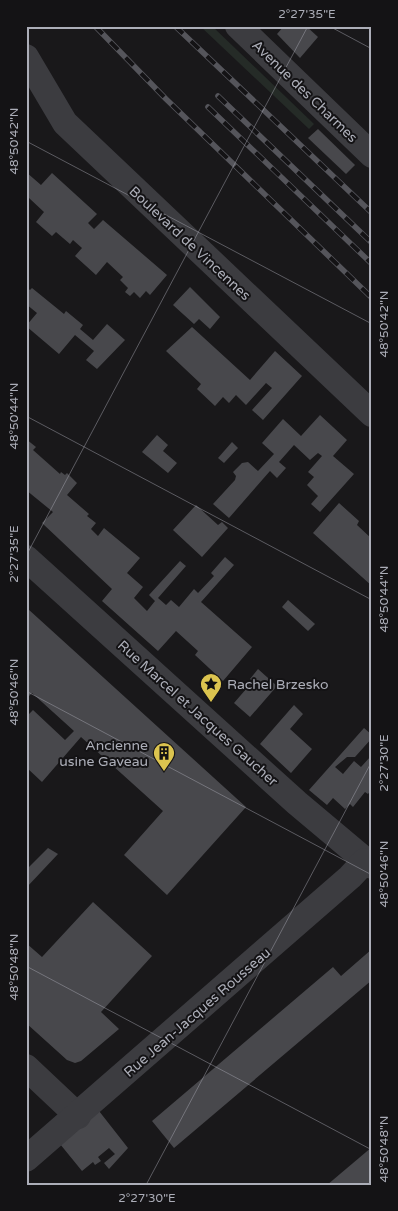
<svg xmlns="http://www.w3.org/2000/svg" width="398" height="1211" font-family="'Varela Round',sans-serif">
<rect width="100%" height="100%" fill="#19181a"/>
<polygon fill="#252b27" points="200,26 212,26 314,124 309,129"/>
<g fill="#48484c">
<polygon points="284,26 306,26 318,37 300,58 277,34"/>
<polygon points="318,129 355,165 346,174 308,138"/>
<polygon points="26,172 41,185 52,173 97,214 88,223 94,229 103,220 167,275 150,295 146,291 140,298 134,292 130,296 125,292 128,288 120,280 123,277 107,262 96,275 75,256 82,248 73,240 70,244 56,232 52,236 36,222 44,212 29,198 26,201"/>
<polygon points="26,287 30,290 32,288 64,314 66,311 83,325 80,329 93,340 107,324 125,340 97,369 86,360 94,351 75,335 59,354 26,326 37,313 26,304"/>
<polygon points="190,287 220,317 210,329 199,319 194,324 173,305"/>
<polygon points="192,327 250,380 275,351 302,376 263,420 252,410 272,388 266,383 246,405 236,395 229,403 223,397 215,406 197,389 201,384 166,351"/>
<polygon points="320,415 347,440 333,456 354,474 320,512 311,504 318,496 307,485 314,477 308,472 322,456 318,453 310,460 294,445 279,462 286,468 277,478 270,471 229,518 213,504 235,480 236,476 233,472 242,463 248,462 258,471 274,454 262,443 283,419 301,436"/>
<polygon points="157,435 168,445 163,451 177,463 168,473 142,452"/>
<polygon points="26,439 36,447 33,450 60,474 61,472 65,475 67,473 77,483 67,495 89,514 87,516 96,523 91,529 98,536 104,528 140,558 127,573 143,587 134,598 147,611 155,601 149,595 180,561 186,566 158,598 166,605 171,600 179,607 194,589 198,593 214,576 211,573 225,557 234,565 201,602 252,647 223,681 195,655 198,651 176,631 158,651 102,601 112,589 42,523 53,512 26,490"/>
<polygon points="232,442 238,448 224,463 218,458"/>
<polygon points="339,503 359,521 357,525 372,539 372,586 313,533"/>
<polygon points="196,505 218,525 222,522 228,528 202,557 173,530"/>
<polygon points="288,600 315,624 308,631 282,607"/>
<polygon points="28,609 246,807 167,895 124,855 163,811 81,737 42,782 26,767 26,717 33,710 65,740 74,731 32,693 26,699 26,611"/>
<polygon points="258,669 277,686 250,717 234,703 253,681 250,679"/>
<polygon points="294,705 303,714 290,729 312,749 291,773 260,744"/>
<polygon points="364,728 372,735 372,738 355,757 347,757 335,767 343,774 354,761 361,767 371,756 372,773 369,776 372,779 372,789 368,794 365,792 353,807 350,804 345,809 333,798 327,805 309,790"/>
<polygon points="48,848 58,854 26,888 26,870"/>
<polygon points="93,902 152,956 101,1012 119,1029 81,1061 75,1063 67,1060 26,1023 26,943 42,957"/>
<polygon points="372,949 372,980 174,1148 152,1121 333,967 341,976"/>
<polygon points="99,1111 128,1148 109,1169 104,1163 115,1154 109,1148 98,1157 101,1161 95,1165 93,1162 82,1171 60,1144"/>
<polygon points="372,1147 372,1185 327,1185"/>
</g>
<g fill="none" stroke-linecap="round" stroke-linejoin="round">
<g stroke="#3c3c40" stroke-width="26">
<polyline points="238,26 372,155"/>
<polyline points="26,57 65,123 372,414"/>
<polyline points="26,558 297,803 372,866"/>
<polyline points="26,1067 78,1116"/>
<polyline points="26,1159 350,877 365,861"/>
</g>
<g stroke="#55555b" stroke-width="5.5">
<g id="rail">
<polyline points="95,26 166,99 372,298"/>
<polyline points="175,26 372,213"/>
<polyline points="218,96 372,243"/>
<polyline points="208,107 372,264"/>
</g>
</g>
<use href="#rail" stroke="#141315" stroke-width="4" stroke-dasharray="11" stroke-linecap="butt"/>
</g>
<path fill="none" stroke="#acaeb8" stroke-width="1" stroke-opacity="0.45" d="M329,26L372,49M26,141L372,324M26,416L372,600M26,556L308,26M26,691L372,875M26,966L372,1150M146,1185L372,761"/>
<defs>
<g id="sight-pin" transform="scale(1.125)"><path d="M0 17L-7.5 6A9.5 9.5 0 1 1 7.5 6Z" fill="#dcc44f" stroke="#141315"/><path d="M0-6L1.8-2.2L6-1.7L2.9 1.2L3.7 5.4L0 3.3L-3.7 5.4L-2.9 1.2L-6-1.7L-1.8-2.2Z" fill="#111"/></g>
<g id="building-pin" transform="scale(1.125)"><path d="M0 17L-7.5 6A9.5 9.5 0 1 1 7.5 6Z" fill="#dcc44f" stroke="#141315"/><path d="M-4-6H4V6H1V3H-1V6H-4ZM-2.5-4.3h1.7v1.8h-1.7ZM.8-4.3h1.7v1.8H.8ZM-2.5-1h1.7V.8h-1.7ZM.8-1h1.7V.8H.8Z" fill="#111"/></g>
</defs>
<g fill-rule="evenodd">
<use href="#sight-pin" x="211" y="684"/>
<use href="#building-pin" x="164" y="753"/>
</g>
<g text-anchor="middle" stroke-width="4" stroke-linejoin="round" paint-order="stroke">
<g font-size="14" fill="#acaeb8" stroke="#141315">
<text transform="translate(305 91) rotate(44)" y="5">Avenue des Charmes</text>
<text transform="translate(190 243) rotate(43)" y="5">Boulevard de Vincennes</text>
<text transform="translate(198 713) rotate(42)" y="5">Rue Marcel et Jacques Gaucher</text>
<text transform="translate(197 1012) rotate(-41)" y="5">Rue Jean-Jacques Rousseau</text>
</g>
<g font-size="14" fill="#acaeb8" stroke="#141315" text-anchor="start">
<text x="227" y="689">Rachel Brzesko</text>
<text x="148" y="750" text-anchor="end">Ancienne<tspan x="148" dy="16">usine Gaveau</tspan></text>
</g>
</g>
<rect width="398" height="1211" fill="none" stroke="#141315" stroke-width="55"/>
<rect x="28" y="28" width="342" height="1156" fill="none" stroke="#acaeb8" stroke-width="2"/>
<g font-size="12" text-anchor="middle" fill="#acaeb8">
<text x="307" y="18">2°27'35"E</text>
<text transform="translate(14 141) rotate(-90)" y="4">48°50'42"N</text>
<text transform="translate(384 324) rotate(-90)" y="4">48°50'42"N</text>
<text transform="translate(14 416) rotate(-90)" y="4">48°50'44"N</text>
<text transform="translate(14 554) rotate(-90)" y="4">2°27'35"E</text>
<text transform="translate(384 599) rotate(-90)" y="4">48°50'44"N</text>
<text transform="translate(14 692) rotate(-90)" y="4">48°50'46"N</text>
<text transform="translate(384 763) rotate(-90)" y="4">2°27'30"E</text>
<text transform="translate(384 874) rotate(-90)" y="4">48°50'46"N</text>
<text transform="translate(14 967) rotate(-90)" y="4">48°50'48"N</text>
<text transform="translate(384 1149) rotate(-90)" y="4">48°50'48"N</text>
<text x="147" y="1202">2°27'30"E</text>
</g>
</svg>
